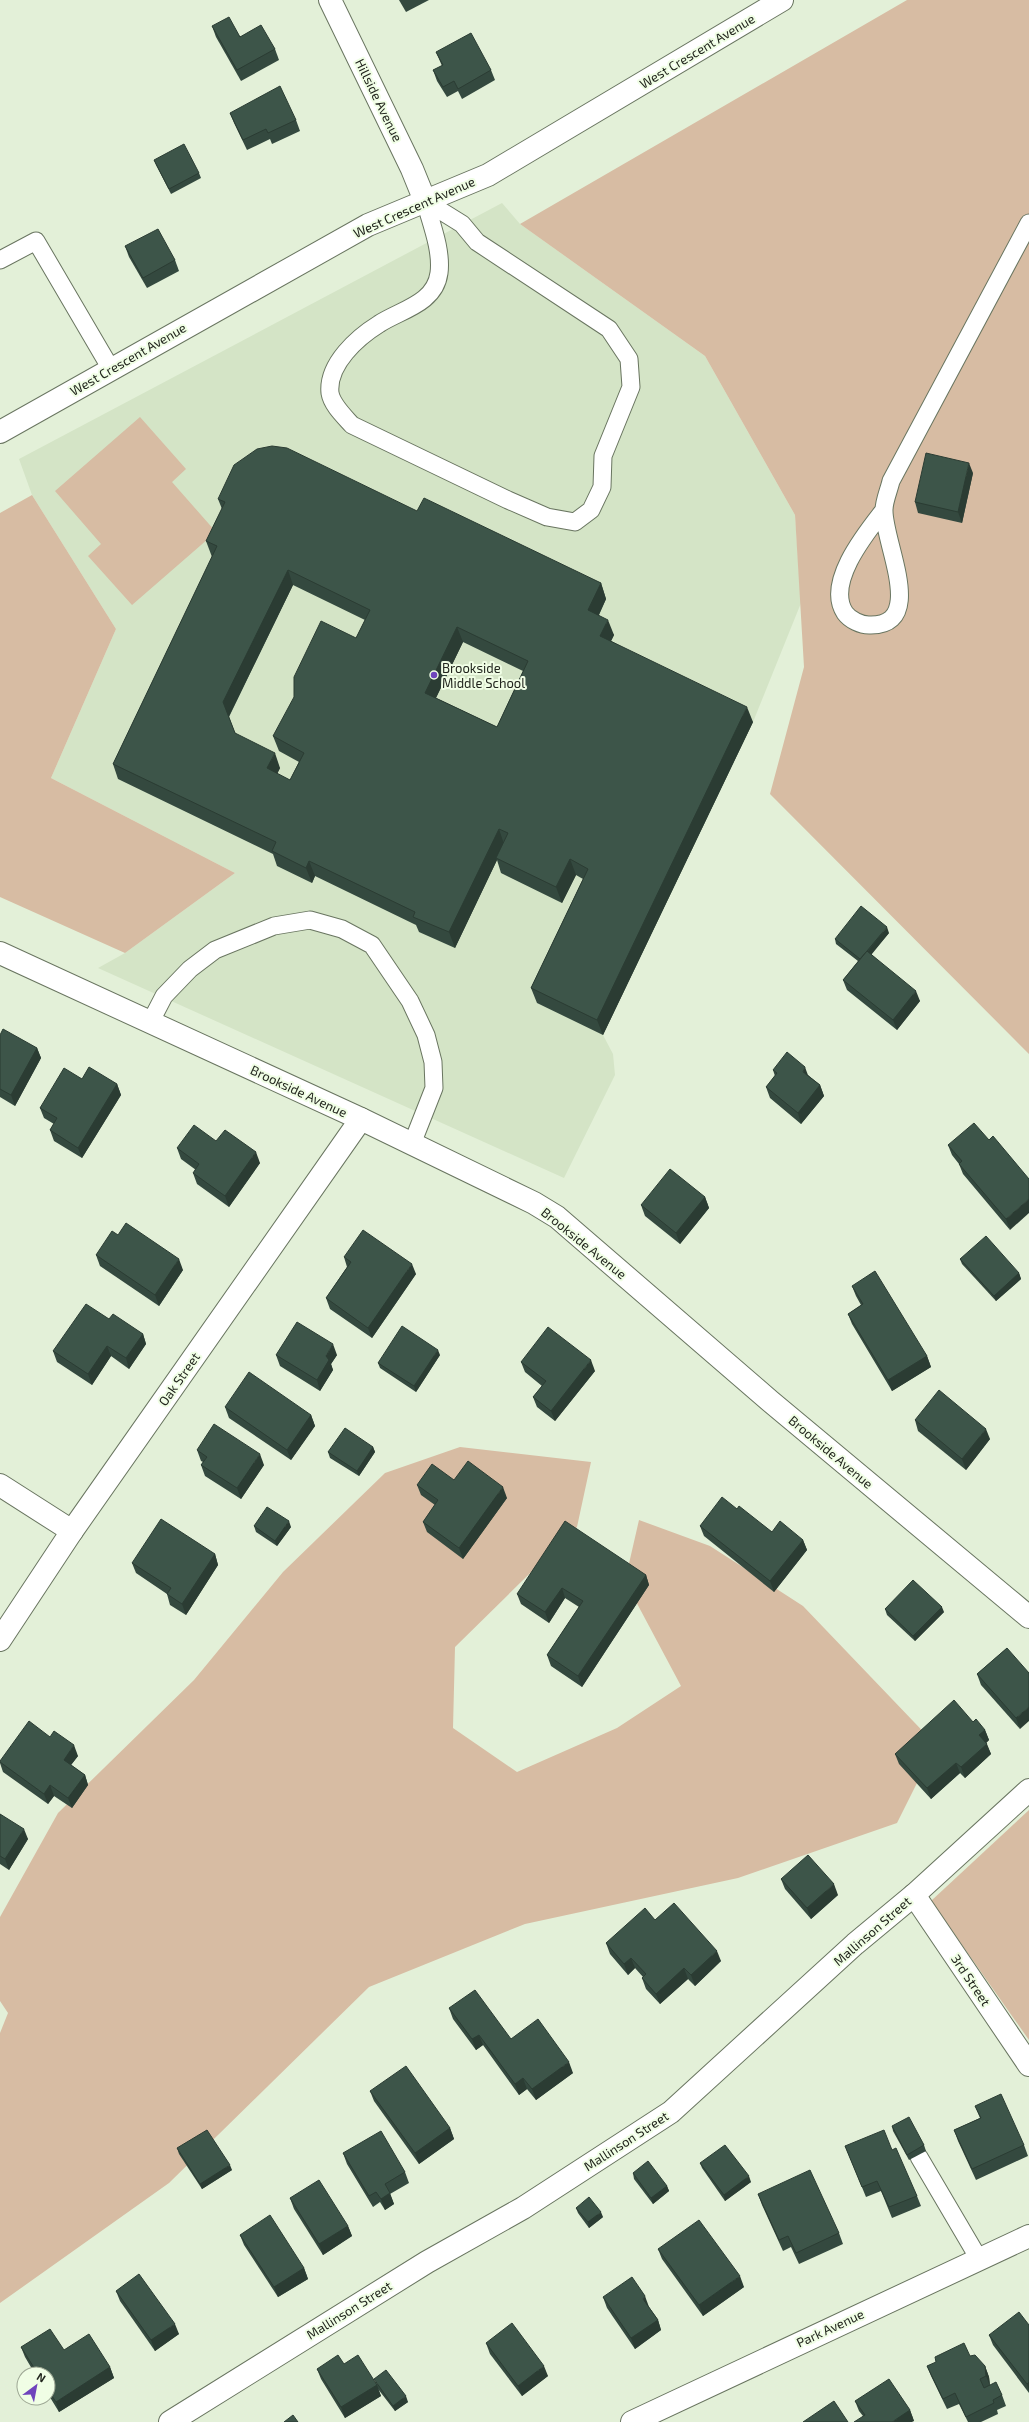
<svg xmlns="http://www.w3.org/2000/svg" width="1029" height="2422" font-family="'Exo 2',sans-serif">
<rect width="100%" height="100%" fill="#e3f0d8"/>
<polygon fill="#d4e4c6" points="502,203 520,224 705,356 795,515 801,603 753,722 603,1035 613,1054 615,1075 564,1178 98,968 125,953 235,873 51,778 116,629 32,495 19,459"/>
<g fill="#d7bca3">
<polygon points="907,0 1029,0 1029,1054 770,794 804,667 795,515 705,356 520,224"/>
<polygon points="140,417 186,469 172,482 216,532 132,605 88,556 101,544 55,491"/>
<polygon points="32,495 116,629 51,778 235,873 125,953 0,897 0,513"/>
<polygon points="460,1447 591,1462 577,1527 455,1647 453,1728 517,1772 617,1728 681,1686 625,1581 639,1520 710,1546 803,1606 936,1745 897,1823 738,1878 525,1924 369,1987 169,2183 0,2303 0,2033 8,2013 0,2001 0,1917 58,1813 194,1680 283,1572 385,1473"/>
<polygon points="1029,1810 1029,2040 931,1901"/>
</g>
<g fill="none" stroke-linecap="round" stroke-linejoin="round">
<g stroke="#697560" stroke-width="19">
<g id="lane">
<path d="M425,201L462,224L477,242L609,329L629,359L631,387L603,456L602,487L591,510L575,522L547,517L508,500L352,425C344,416 332,405 330,393C327,364 358,337 379,324C400,310 435,304 439,273C442,250 431,223 425,201Z"/>
<polyline points="0,260 36,241 111,369"/>
<path d="M884,510C866,533 825,583 845,613C850,620 861,625 869,625C928,627 883,542 884,510C884,501 889,490 891,481L1029,223"/>
<polyline points="150,1023 164,996 190,969 215,950 274,926 310,920 342,929 372,945 410,1001 426,1035 433,1062 434,1088 412,1144"/>
<polyline points="919,2157 979,2259"/>
</g>
</g>
<g stroke="#697560" stroke-width="24">
<g id="street">
<polyline points="0,1485 72,1531"/>
<polyline points="0,1640 72,1531 361,1119"/>
<polyline points="914,1895 1029,2065"/>
<polyline points="170,2422 427,2262 523,2208 671,2112 855,1944 914,1895 1029,1790"/>
<polyline points="632,2422 1029,2236"/>
</g>
</g>
<g stroke="#697560" stroke-width="24">
<g id="secondary">
<polyline points="330,0 412,169 425,201"/>
<polyline points="0,432 368,225 488,175 782,0"/>
<polyline points="0,953 361,1119 534,1203 557,1217 770,1401 1029,1617"/>
</g>
</g>
<use href="#lane" stroke="#fff" stroke-width="17"/>
<use href="#street" stroke="#fff" stroke-width="22"/>
<use href="#secondary" stroke="#fff" stroke-width="22"/>
</g>
<g fill="#34493f" fill-rule="evenodd">
<polygon points="399,0 429,0 406,12"/>
<polygon points="212,26 275,49 279,60 241,81 216,37"/>
<polygon points="436,52 491,70 495,80 462,99 458,91 447,97 437,81 433,70 442,66"/>
<polygon points="230,113 296,120 300,131 272,144 270,139 247,150 234,123"/>
<polygon points="154,160 199,173 201,178 171,194 156,165"/>
<polygon points="125,246 175,260 179,271 147,288 129,257"/>
<polygon points="973,473 962,523 918,513 915,502"/>
<path d="M218,499L417,511L601,583L606,599L599,615L614,635L611,641L753,722L603,1035L537,1003L531,988L583,879L576,875L562,903L501,873L497,860L455,948L419,932L416,925L315,876L312,883L277,866L273,854L118,779L113,764L212,557L206,541L222,509ZM293,585L365,620L356,638L273,736L279,751L299,762L290,780L277,774L280,768L235,733L229,717ZM463,642L523,671L497,727L436,698Z"/>
<polygon points="889,933 871,954 920,1001 897,1030 847,990 843,980 858,961 836,944 835,939"/>
<polygon points="0,1035 37,1048 41,1058 15,1106 0,1097"/>
<polygon points="773,1070 808,1075 820,1085 824,1096 801,1124 770,1098 766,1087 775,1076"/>
<polygon points="82,1079 117,1084 121,1095 82,1158 54,1141 50,1130 54,1124 44,1118 40,1108"/>
<polygon points="989,1140 1010,1230 963,1174 959,1164 952,1155 948,1145"/>
<polygon points="216,1141 260,1163 229,1207 197,1184 193,1173 196,1170 181,1159 177,1148"/>
<polygon points="705,1197 709,1208 680,1244 645,1216 641,1205"/>
<polygon points="118,1235 183,1270 159,1306 100,1266 96,1255"/>
<polygon points="344,1257 416,1274 372,1338 330,1309 326,1298 347,1267"/>
<polygon points="960,1259 1019,1273 1021,1279 996,1301 962,1264"/>
<polygon points="852,1286 927,1356 931,1367 892,1391 852,1324 848,1314 861,1305 856,1296"/>
<polygon points="109,1319 143,1334 146,1344 129,1369 111,1356 92,1385 57,1362 53,1351"/>
<polygon points="276,1355 337,1355 331,1364 333,1370 320,1391 280,1366"/>
<polygon points="440,1355 416,1392 380,1368 378,1363"/>
<polygon points="521,1362 595,1371 555,1421 537,1407 533,1397 542,1386 525,1372"/>
<polygon points="225,1407 311,1415 315,1426 291,1460 229,1418"/>
<polygon points="915,1420 990,1439 966,1470 918,1431"/>
<polygon points="373,1447 375,1452 359,1476 330,1458 328,1452"/>
<polygon points="197,1450 264,1465 241,1499 205,1476 201,1465 203,1462 201,1461"/>
<polygon points="454,1480 507,1498 463,1559 427,1532 423,1522 435,1505 421,1495 417,1485"/>
<polygon points="737,1509 772,1532 803,1540 807,1550 774,1592 704,1536 700,1526"/>
<polygon points="254,1526 291,1527 277,1546 256,1532"/>
<polygon points="215,1554 218,1565 186,1615 170,1605 167,1594 136,1573 132,1563"/>
<polygon points="646,1575 649,1585 582,1687 551,1666 547,1655 579,1607 565,1598 549,1623 521,1604 517,1594"/>
<polygon points="885,1609 944,1612 915,1641 887,1615"/>
<polygon points="1007,1648 1020,1729 981,1685 977,1674"/>
<polygon points="973,1722 985,1730 989,1740 986,1743 991,1754 965,1778 960,1773 931,1799 899,1764 895,1754"/>
<polygon points="50,1737 78,1756 71,1765 85,1775 88,1785 72,1808 54,1796 48,1804 3,1772 0,1763 0,1761"/>
<polygon points="0,1814 28,1839 9,1870 0,1864"/>
<polygon points="781,1879 838,1895 811,1919 785,1889"/>
<polygon points="655,1920 721,1961 695,1986 688,1979 660,2004 646,1989 642,1978 643,1977 635,1968 628,1975 610,1954 606,1943"/>
<polygon points="449,2008 511,2039 573,2073 536,2100 527,2089 519,2095 483,2045 476,2050 453,2019"/>
<polygon points="370,2091 450,2128 454,2139 419,2164 374,2101"/>
<polygon points="975,2106 1024,2145 1028,2156 976,2180 958,2141 954,2130 980,2118"/>
<polygon points="892,2126 924,2145 926,2151 909,2160 893,2131"/>
<polygon points="845,2146 892,2150 917,2196 921,2206 892,2218 881,2191 866,2197"/>
<polygon points="177,2148 232,2170 202,2189 179,2154"/>
<polygon points="343,2153 405,2172 409,2183 390,2194 394,2204 385,2210 380,2202 373,2207 347,2164"/>
<polygon points="700,2163 751,2182 725,2201 702,2168"/>
<polygon points="633,2173 667,2186 669,2191 653,2204 634,2179"/>
<polygon points="758,2194 839,2233 843,2244 799,2264 791,2247 783,2251 762,2205"/>
<polygon points="290,2198 348,2226 352,2236 323,2255 294,2209"/>
<polygon points="576,2208 603,2217 589,2228 578,2213"/>
<polygon points="240,2235 304,2268 308,2279 278,2297 244,2245"/>
<polygon points="658,2249 744,2287 703,2316 662,2259"/>
<polygon points="116,2291 179,2334 155,2351 120,2301"/>
<polygon points="603,2297 649,2307 658,2320 661,2330 635,2349 607,2308"/>
<polygon points="1029,2325 1029,2393 993,2345 989,2335"/>
<polygon points="486,2343 548,2376 522,2396 490,2354"/>
<polygon points="21,2347 64,2350 110,2367 114,2378 59,2412 48,2394 48,2374 35,2374 25,2357"/>
<polygon points="970,2356 985,2366 989,2377 990,2385 1002,2395 1006,2406 997,2410 998,2414 981,2422 968,2422 959,2404 947,2409 931,2376 927,2366"/>
<polygon points="344,2364 408,2402 395,2411 378,2389 381,2396 345,2418 321,2379 317,2369"/>
<polygon points="855,2401 910,2410 914,2421 863,2416 859,2411"/>
</g>
<g fill="#2b3c33">
<polygon points="969,463 973,473 962,523 958,512"/>
<polygon points="288,570 293,585 228,718 223,702"/>
<polygon points="601,583 606,599 594,625 588,610"/>
<polygon points="608,620 614,635 606,651 600,636"/>
<polygon points="457,627 463,642 431,708 425,693"/>
<polygon points="747,707 753,722 603,1035 597,1020"/>
<polygon points="275,753 280,768 272,784 267,768"/>
<polygon points="499,829 504,844 496,858 497,860 455,948 449,932"/>
<polygon points="570,859 576,875 562,903 556,887"/>
<polygon points="309,861 315,876 312,883 306,868"/>
<polygon points="887,927 889,933 863,965 861,960"/>
<polygon points="916,991 920,1001 897,1030 893,1020"/>
<polygon points="37,1048 41,1058 15,1106 11,1095"/>
<polygon points="805,1067 809,1078 803,1072"/>
<polygon points="117,1084 121,1095 82,1158 78,1148"/>
<polygon points="820,1085 824,1096 801,1124 798,1113"/>
<polygon points="256,1152 260,1163 229,1207 225,1196"/>
<polygon points="705,1197 709,1208 680,1244 676,1233"/>
<polygon points="1029,1199 1029,1213 1010,1230 1006,1219"/>
<polygon points="179,1259 183,1270 159,1306 155,1295"/>
<polygon points="412,1264 416,1274 372,1338 368,1328"/>
<polygon points="1019,1273 1021,1279 996,1301 994,1296"/>
<polygon points="143,1334 146,1344 129,1369 126,1358"/>
<polygon points="333,1344 337,1355 331,1364 333,1370 320,1391 317,1380 326,1356"/>
<polygon points="107,1346 111,1356 92,1385 88,1374"/>
<polygon points="438,1350 440,1355 416,1392 414,1386"/>
<polygon points="927,1356 931,1367 892,1391 888,1380"/>
<polygon points="591,1360 595,1371 555,1421 551,1411"/>
<polygon points="311,1415 315,1426 291,1460 287,1450"/>
<polygon points="986,1429 990,1439 966,1470 962,1459"/>
<polygon points="373,1447 375,1452 359,1476 357,1471"/>
<polygon points="260,1454 264,1465 241,1499 237,1488"/>
<polygon points="503,1487 507,1498 463,1559 459,1548"/>
<polygon points="289,1521 291,1527 277,1546 275,1541"/>
<polygon points="803,1540 807,1550 774,1592 770,1581"/>
<polygon points="215,1554 218,1565 186,1615 182,1604"/>
<polygon points="646,1575 649,1585 582,1687 578,1676"/>
<polygon points="562,1588 565,1598 549,1623 545,1612"/>
<polygon points="942,1607 944,1612 915,1641 913,1636"/>
<polygon points="1029,1707 1029,1721 1020,1729 1016,1718"/>
<polygon points="985,1730 989,1740 983,1746 979,1735"/>
<polygon points="987,1744 991,1754 965,1778 961,1767"/>
<polygon points="74,1745 78,1756 67,1770 64,1760"/>
<polygon points="956,1763 960,1773 931,1799 927,1788"/>
<polygon points="85,1775 88,1785 72,1808 68,1798"/>
<polygon points="50,1785 54,1796 48,1804 44,1794"/>
<polygon points="24,1829 28,1839 9,1870 5,1859"/>
<polygon points="834,1884 838,1895 811,1919 807,1908"/>
<polygon points="717,1951 721,1961 695,1986 691,1975"/>
<polygon points="631,1958 635,1968 628,1975 624,1964"/>
<polygon points="684,1968 688,1979 660,2004 656,1994"/>
<polygon points="479,2035 483,2045 476,2050 472,2039"/>
<polygon points="569,2062 573,2073 536,2100 532,2089"/>
<polygon points="523,2078 527,2089 519,2095 515,2084"/>
<polygon points="450,2128 454,2139 419,2164 415,2153"/>
<polygon points="230,2165 232,2170 202,2189 200,2184"/>
<polygon points="749,2176 751,2182 725,2201 724,2195"/>
<polygon points="667,2186 669,2191 653,2204 651,2198"/>
<polygon points="390,2193 394,2204 385,2210 381,2199"/>
<polygon points="601,2212 603,2217 589,2228 588,2222"/>
<polygon points="348,2226 352,2236 323,2255 319,2244"/>
<polygon points="304,2268 308,2279 278,2297 274,2287"/>
<polygon points="740,2276 744,2287 703,2316 699,2305"/>
<polygon points="645,2296 649,2307 647,2310 643,2299"/>
<polygon points="658,2320 661,2330 635,2349 631,2338"/>
<polygon points="175,2324 179,2334 155,2351 151,2340"/>
<polygon points="544,2366 548,2376 522,2396 518,2386"/>
<polygon points="985,2366 989,2377 990,2386 986,2376"/>
<polygon points="110,2367 114,2378 59,2412 56,2402"/>
<polygon points="1029,2382 1029,2391 1027,2384"/>
<polygon points="377,2385 381,2396 345,2418 341,2407"/>
<polygon points="406,2396 408,2402 395,2411 393,2406"/>
<polygon points="910,2410 914,2421 912,2422 892,2422"/>
</g>
<g fill="#3d5549" stroke="#2b3c33" fill-rule="evenodd">
<polygon points="229,17 240,37 261,25 275,49 237,70 212,26"/>
<polygon points="471,33 491,70 458,89 454,81 443,87 433,70 443,65 436,52"/>
<polygon points="280,86 296,120 268,133 266,129 243,140 230,113"/>
<polygon points="184,144 199,173 169,189 154,160"/>
<polygon points="158,229 175,260 143,278 125,246"/>
<path d="M272,446L287,448L417,511L424,498L601,583L588,610L608,620L600,636L747,707L597,1020L531,988L588,869L570,859L556,887L496,858L508,833L499,829L449,932L413,917L415,912L309,861L306,868L272,851L276,842L113,764L217,546L206,541L225,502L218,499L234,465L257,449ZM288,570L370,610L356,638L321,621L294,677V697L273,736L304,753L290,780L267,768L275,753L235,733L223,702ZM457,627L528,661L497,727L425,693Z"/>
<polygon points="926,453 969,463 958,512 915,502"/>
<polygon points="861,906 887,927 867,951 860,959 835,939"/>
<polygon points="867,951 916,991 893,1020 843,980"/>
<polygon points="3,1029 37,1048 11,1095 0,1089 0,1035"/>
<polygon points="787,1052 805,1067 803,1072 820,1085 798,1113 766,1087 777,1073 773,1070"/>
<polygon points="89,1067 117,1084 78,1148 50,1130 57,1118 40,1108 64,1068 82,1079"/>
<polygon points="974,1123 989,1140 993,1136 1029,1179 1029,1199 1006,1219 959,1164 962,1161 948,1145"/>
<polygon points="194,1125 216,1141 225,1130 256,1152 225,1196 193,1173 199,1164 177,1148"/>
<polygon points="670,1169 705,1197 676,1233 641,1205"/>
<polygon points="126,1223 179,1259 155,1295 96,1255 112,1231 118,1235"/>
<polygon points="363,1230 412,1264 368,1328 326,1298 351,1262 344,1257"/>
<polygon points="986,1236 1019,1273 994,1296 960,1259"/>
<polygon points="875,1271 927,1356 888,1380 848,1314 863,1304 852,1286"/>
<polygon points="86,1304 109,1319 113,1314 143,1334 126,1358 107,1346 88,1374 53,1351"/>
<polygon points="297,1322 333,1344 326,1356 329,1360 317,1380 276,1355"/>
<polygon points="402,1326 438,1350 414,1386 378,1363"/>
<polygon points="548,1327 591,1360 551,1411 533,1397 546,1381 521,1362"/>
<polygon points="249,1372 311,1415 287,1450 225,1407"/>
<polygon points="939,1390 986,1429 962,1459 915,1420"/>
<polygon points="214,1424 260,1454 237,1488 201,1465 207,1457 197,1450"/>
<polygon points="345,1428 373,1447 357,1471 328,1452"/>
<polygon points="468,1461 503,1487 459,1548 423,1522 438,1500 417,1485 432,1464 454,1480"/>
<polygon points="722,1497 737,1509 739,1506 772,1532 780,1521 803,1540 770,1581 700,1526"/>
<polygon points="267,1507 289,1521 275,1541 254,1526"/>
<polygon points="161,1519 215,1554 182,1604 167,1594 171,1588 132,1563"/>
<polygon points="565,1521 646,1575 578,1676 547,1655 583,1601 562,1588 545,1612 517,1594"/>
<polygon points="913,1580 942,1607 913,1636 885,1609"/>
<polygon points="1007,1648 1029,1673 1029,1707 1016,1718 977,1674"/>
<polygon points="954,1700 973,1722 976,1719 985,1730 979,1735 987,1744 961,1767 956,1763 927,1788 895,1754"/>
<polygon points="29,1721 50,1737 54,1731 74,1745 64,1760 85,1775 68,1798 50,1785 44,1794 0,1762 0,1761"/>
<polygon points="0,1814 24,1829 5,1859 0,1856"/>
<polygon points="808,1855 834,1884 807,1908 781,1879"/>
<polygon points="674,1903 717,1951 691,1975 684,1968 656,1994 642,1978 646,1974 631,1958 624,1964 606,1943 645,1908 655,1920"/>
<polygon points="475,1990 511,2039 538,2019 569,2062 532,2089 523,2078 515,2084 479,2035 472,2039 449,2008"/>
<polygon points="406,2066 450,2128 415,2153 370,2091"/>
<polygon points="1001,2094 1024,2145 972,2169 954,2130 981,2118 975,2106"/>
<polygon points="909,2117 924,2145 907,2155 892,2126"/>
<polygon points="207,2130 230,2165 200,2184 177,2148"/>
<polygon points="884,2130 892,2150 896,2148 917,2196 889,2207 877,2181 862,2187 845,2146"/>
<polygon points="381,2131 405,2172 385,2184 390,2193 381,2199 376,2192 369,2196 343,2153"/>
<polygon points="725,2145 749,2176 724,2195 700,2163"/>
<polygon points="648,2161 667,2186 651,2198 633,2173"/>
<polygon points="810,2170 839,2233 796,2253 788,2236 779,2240 758,2194"/>
<polygon points="319,2180 348,2226 319,2244 290,2198"/>
<polygon points="589,2197 601,2212 588,2222 576,2208"/>
<polygon points="270,2215 304,2268 274,2287 240,2235"/>
<polygon points="699,2220 740,2276 699,2305 658,2249"/>
<polygon points="139,2274 175,2324 151,2340 116,2291"/>
<polygon points="632,2277 645,2296 643,2299 658,2320 631,2338 603,2297"/>
<polygon points="1019,2312 1029,2325 1029,2382 1027,2384 989,2335"/>
<polygon points="512,2323 544,2366 518,2386 486,2343"/>
<polygon points="50,2329 64,2350 89,2334 110,2367 56,2402 48,2390 48,2374 38,2374 21,2347"/>
<polygon points="964,2343 970,2356 975,2355 985,2366 986,2376 980,2379 984,2388 996,2382 1002,2395 993,2400 994,2403 966,2417 955,2393 943,2399 927,2366 936,2362 935,2357"/>
<polygon points="338,2355 344,2364 358,2355 377,2385 341,2407 317,2369"/>
<polygon points="386,2370 406,2396 393,2406 374,2379"/>
<polygon points="889,2379 910,2410 892,2422 854,2422 865,2415 855,2401"/>
<polygon points="834,2401 848,2422 803,2422"/>
<polygon points="293,2415 298,2422 284,2422"/>
</g>
<circle fill="#6f44bc" stroke="#f0fee5" stroke-width="1.5" cx="434" cy="675" r="4"/>
<g text-anchor="middle" stroke-width="4" stroke-linejoin="round" paint-order="stroke">
<g font-size="13" fill="#22261e" stroke="#f0fee5">
<text transform="translate(697 51) rotate(-31)" y="5">West Crescent Avenue</text>
<text transform="translate(379 100) rotate(64)" y="5">Hillside Avenue</text>
<text transform="translate(414 207) rotate(-24)" y="5">West Crescent Avenue</text>
<text transform="translate(128 359) rotate(-30)" y="5">West Crescent Avenue</text>
<text transform="translate(299 1091) rotate(25)" y="5">Brookside Avenue</text>
<text transform="translate(584 1243) rotate(39)" y="5">Brookside Avenue</text>
<text transform="translate(179 1379) rotate(-55)" y="5">Oak Street</text>
<text transform="translate(831 1452) rotate(40)" y="5">Brookside Avenue</text>
<text transform="translate(872 1931) rotate(-41)" y="5">Mallinson Street</text>
<text transform="translate(971 1980) rotate(56)" y="5">3rd Street</text>
<text transform="translate(626 2141) rotate(-33)" y="5">Mallinson Street</text>
<text transform="translate(349 2310) rotate(-32)" y="5">Mallinson Street</text>
<text transform="translate(830 2328) rotate(-25)" y="5">Park Avenue</text>
</g>
<g font-size="13" fill="#22261e" stroke="#f0fee5" text-anchor="start">
<text x="442" y="673">Brookside<tspan x="442" dy="15">Middle School</tspan></text>
</g>
</g>
<g transform="translate(36 2386) rotate(32)"><circle r="19" fill="#f0fee5" stroke="#9ea895"/>
<path d="M0-3L7 15L0 10L-7 15Z" fill="#6f44bc"/>
<text y="-6" font-size="11" font-weight="bold" text-anchor="middle" fill="#22261e">N</text>
</g>
</svg>
